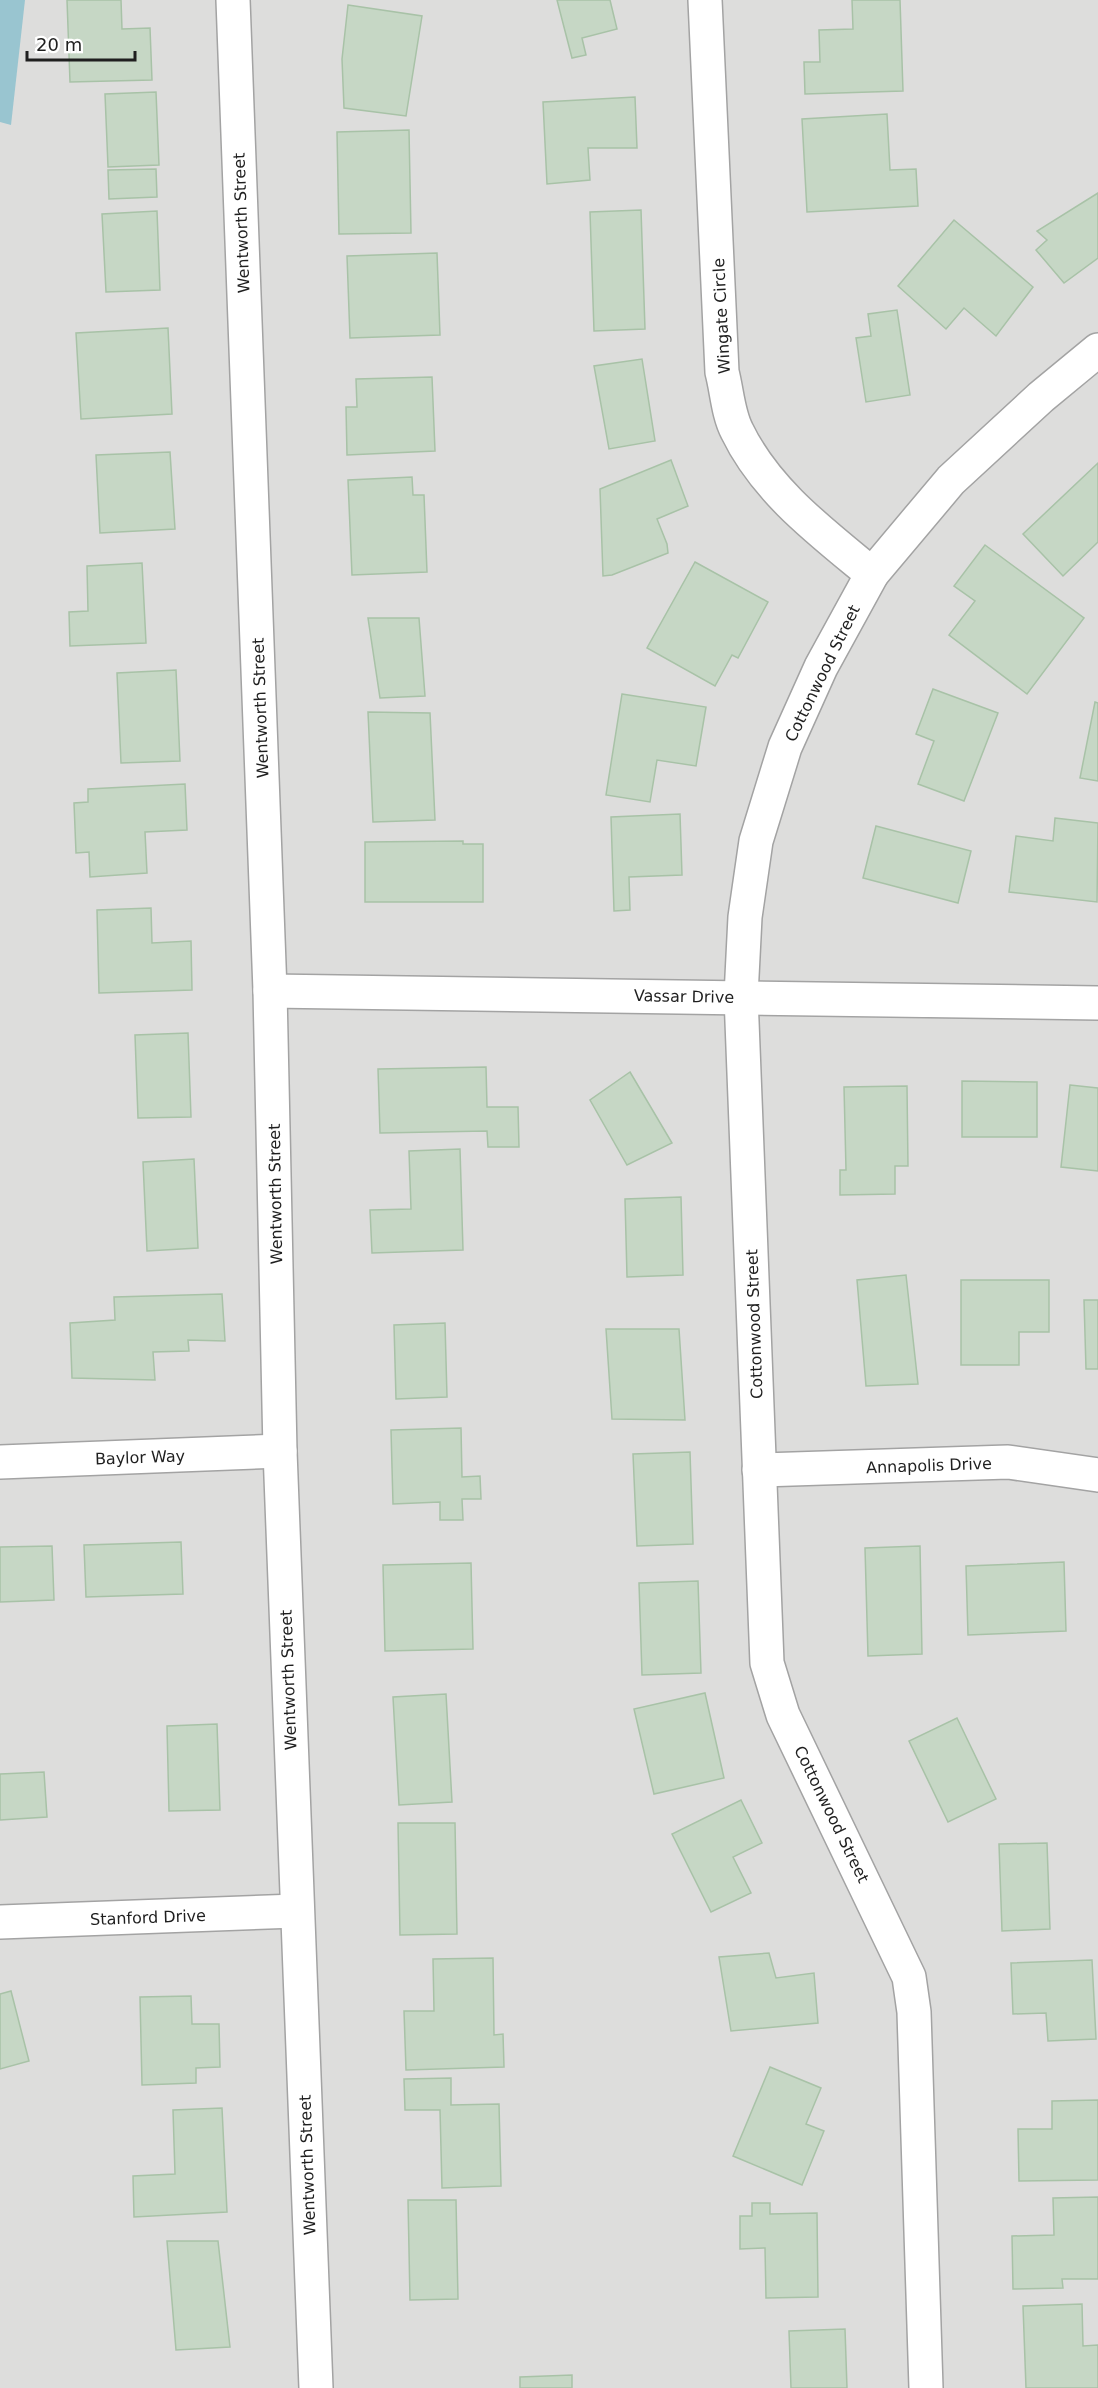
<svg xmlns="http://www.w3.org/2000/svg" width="1098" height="2388" font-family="'DejaVu Sans',sans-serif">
<rect width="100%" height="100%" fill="#e5f0e7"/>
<rect fill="#dddddc" x="0" y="0" width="1098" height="2388"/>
<polygon fill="#99c5d0" points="0,0 25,0 11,125 0,122"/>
<g fill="#c6d7c5" stroke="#a8c2a7" stroke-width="1.5">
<polygon points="67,0 121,0 122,29 150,28 152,80 70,82"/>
<polygon points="557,0 610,0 617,29 582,38 586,55 572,58"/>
<polygon points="852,0 900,0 903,91 805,94 804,62 820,62 819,30 853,29"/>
<polygon points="348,5 422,16 406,116 344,108 342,59"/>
<polygon points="156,92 159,165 108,167 105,94"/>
<polygon points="635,97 637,148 588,148 590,180 547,184 543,102"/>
<polygon points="887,114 890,170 916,169 918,206 807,212 802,119"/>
<polygon points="409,130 411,233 339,234 337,132"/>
<polygon points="156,169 157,197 109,199 108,170"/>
<polygon points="1098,193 1098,258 1064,283 1036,250 1047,240 1037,231"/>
<polygon points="641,210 645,329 594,331 590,212"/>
<polygon points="157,211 160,290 106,292 102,214"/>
<polygon points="954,220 1033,287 996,336 964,308 946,329 898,286"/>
<polygon points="437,253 440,335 350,338 347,256"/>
<polygon points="897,310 910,395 866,402 856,338 871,336 868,314"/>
<polygon points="168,328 172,414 81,419 76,333"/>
<polygon points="642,359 655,441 609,449 594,366"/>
<polygon points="432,377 435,451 347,455 346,407 357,407 356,379"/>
<polygon points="170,452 175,529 100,533 96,455"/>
<polygon points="671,460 688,506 657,519 667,544 668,553 612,575 603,576 600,489"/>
<polygon points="1098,463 1098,542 1063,576 1023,534"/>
<polygon points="412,477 413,495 424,495 427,572 352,575 348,480"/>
<polygon points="985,545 1084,618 1027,694 949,635 975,601 954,586"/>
<polygon points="695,562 768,602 738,658 732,655 715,686 647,648"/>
<polygon points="142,563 146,643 70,646 69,612 88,611 87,566"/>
<polygon points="368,618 419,618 425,696 380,698"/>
<polygon points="176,670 180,761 121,763 117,673"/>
<polygon points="933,689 998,713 964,801 918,784 934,741 916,734"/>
<polygon points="622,694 706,707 696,766 657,760 650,802 606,795"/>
<polygon points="1095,702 1098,703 1098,781 1080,778"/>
<polygon points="368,712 430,713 435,820 373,822"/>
<polygon points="185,784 187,830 145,832 147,873 90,877 89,852 76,853 74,803 88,802 88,789"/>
<polygon points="680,814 682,875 629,877 630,910 614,911 611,817"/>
<polygon points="1055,818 1098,823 1097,902 1009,892 1016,836 1053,841"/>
<polygon points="876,826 971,851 958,903 863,878"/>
<polygon points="463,841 463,844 483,844 483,902 365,902 365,842"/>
<polygon points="151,908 152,943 191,941 192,990 99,993 97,910"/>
<polygon points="188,1033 191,1117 138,1118 135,1035"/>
<polygon points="486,1067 487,1107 518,1107 519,1147 488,1147 487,1131 380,1133 378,1069"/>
<polygon points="630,1072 672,1143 627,1165 590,1100"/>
<polygon points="962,1081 1037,1082 1037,1137 962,1137"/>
<polygon points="1070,1085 1098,1088 1098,1171 1061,1167"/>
<polygon points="907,1086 908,1166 895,1166 895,1194 840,1195 840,1170 846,1170 844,1087"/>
<polygon points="460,1149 463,1250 372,1253 370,1210 411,1209 409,1151"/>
<polygon points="194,1159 198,1248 147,1251 143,1162"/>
<polygon points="681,1197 683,1275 627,1277 625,1199"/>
<polygon points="906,1275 918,1384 866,1386 857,1280"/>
<polygon points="961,1280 1049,1280 1049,1332 1019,1332 1019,1365 961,1365"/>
<polygon points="222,1294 225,1341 188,1340 189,1351 153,1352 155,1380 72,1378 70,1323 115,1320 114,1297"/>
<polygon points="1084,1300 1098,1300 1098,1369 1086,1369"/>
<polygon points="445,1323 447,1397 396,1399 394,1325"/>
<polygon points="606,1329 679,1329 685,1420 612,1419"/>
<polygon points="461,1428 462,1477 480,1476 481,1499 462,1499 463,1520 440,1520 440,1502 393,1504 391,1430"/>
<polygon points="690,1452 693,1544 637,1546 633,1454"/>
<polygon points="181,1542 183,1594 86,1597 84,1545"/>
<polygon points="52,1546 54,1600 0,1602 0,1547"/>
<polygon points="920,1546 922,1654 868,1656 865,1548"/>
<polygon points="1064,1562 1066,1631 968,1635 966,1566"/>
<polygon points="471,1563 473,1649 385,1651 383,1565"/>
<polygon points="698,1581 701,1673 642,1675 639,1583"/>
<polygon points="705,1693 724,1778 654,1794 634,1709"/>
<polygon points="446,1694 452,1802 399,1805 393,1697"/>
<polygon points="957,1718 996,1799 948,1822 909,1741"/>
<polygon points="217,1724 220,1810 169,1811 167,1726"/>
<polygon points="44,1772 47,1817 0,1820 0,1774"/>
<polygon points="741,1800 762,1843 733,1857 751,1893 711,1912 672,1834"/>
<polygon points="398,1823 455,1823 457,1934 400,1935"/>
<polygon points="1047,1843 1050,1929 1002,1931 999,1844"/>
<polygon points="769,1953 776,1978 814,1973 818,2023 731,2031 719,1957"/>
<polygon points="493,1958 494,2035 503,2034 504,2067 406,2070 404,2011 434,2011 433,1959"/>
<polygon points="1092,1960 1096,2039 1048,2041 1046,2013 1013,2014 1011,1963"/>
<polygon points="11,1991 29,2061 0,2069 0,1994"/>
<polygon points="191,1996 192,2024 219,2024 220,2067 196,2068 196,2083 142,2085 140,1997"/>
<polygon points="770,2067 821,2088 806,2124 824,2131 802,2185 733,2156"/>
<polygon points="451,2078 451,2105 499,2104 501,2186 442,2188 440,2110 405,2110 404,2079"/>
<polygon points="1098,2100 1098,2180 1019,2181 1018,2129 1052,2129 1052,2101"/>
<polygon points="222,2108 227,2212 134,2217 133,2176 175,2174 173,2110"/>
<polygon points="1098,2197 1098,2279 1062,2279 1063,2288 1013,2289 1012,2236 1054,2235 1053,2198"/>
<polygon points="408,2200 456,2200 458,2299 410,2300"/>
<polygon points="752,2203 770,2203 770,2214 817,2213 818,2297 766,2298 765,2248 740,2249 740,2216 752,2216"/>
<polygon points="167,2241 218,2241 230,2347 176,2350"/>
<polygon points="1082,2304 1083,2346 1098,2345 1098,2388 1026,2388 1023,2306"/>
<polygon points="845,2329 847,2388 791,2388 789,2331"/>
<polygon points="572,2375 572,2388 520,2388 520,2377"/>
</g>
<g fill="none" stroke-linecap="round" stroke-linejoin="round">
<g stroke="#a3a3a3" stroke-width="36">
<g id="minor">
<polyline points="233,0 270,991 280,1451 316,2388"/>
<path d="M705,0L722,372C727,391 728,414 737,431C766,491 821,532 872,574"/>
<polyline points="270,991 1098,1003"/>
<polyline points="0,1462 280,1451"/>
<polyline points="759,1470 1008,1462 1098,1475"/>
<polyline points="0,1922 296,1911"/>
<polyline points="926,2388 914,2012 909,1977 783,1715 767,1663 741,996 745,917 756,841 785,747 821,667 872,574 951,480 1041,397 1098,350"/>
</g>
</g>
<use href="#minor" stroke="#fff" stroke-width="33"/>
</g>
<g text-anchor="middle" stroke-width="4.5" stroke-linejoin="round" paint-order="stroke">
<g font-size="16" fill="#1f1f1f" stroke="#fff">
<text transform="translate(241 223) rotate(-92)" y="6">Wentworth Street</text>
<text transform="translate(721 316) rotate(-93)" y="6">Wingate Circle</text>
<text transform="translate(822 673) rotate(-64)" y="6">Cottonwood Street</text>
<text transform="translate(260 708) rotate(-92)" y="6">Wentworth Street</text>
<text transform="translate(684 996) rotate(1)" y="6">Vassar Drive</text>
<text transform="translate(275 1194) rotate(-91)" y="6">Wentworth Street</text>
<text transform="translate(754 1324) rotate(-92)" y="6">Cottonwood Street</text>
<text transform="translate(140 1457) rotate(-2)" y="6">Baylor Way</text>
<text transform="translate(929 1465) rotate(-2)" y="6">Annapolis Drive</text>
<text transform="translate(288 1680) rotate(-92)" y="6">Wentworth Street</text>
<text transform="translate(832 1814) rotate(64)" y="6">Cottonwood Street</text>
<text transform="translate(148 1917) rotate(-2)" y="6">Stanford Drive</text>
<text transform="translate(307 2165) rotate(-92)" y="6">Wentworth Street</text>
</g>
</g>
<path d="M27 51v9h108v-9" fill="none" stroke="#1f1f1f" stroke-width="3"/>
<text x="36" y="51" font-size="18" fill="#1f1f1f" stroke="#ffffff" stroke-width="4.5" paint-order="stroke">20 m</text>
</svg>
